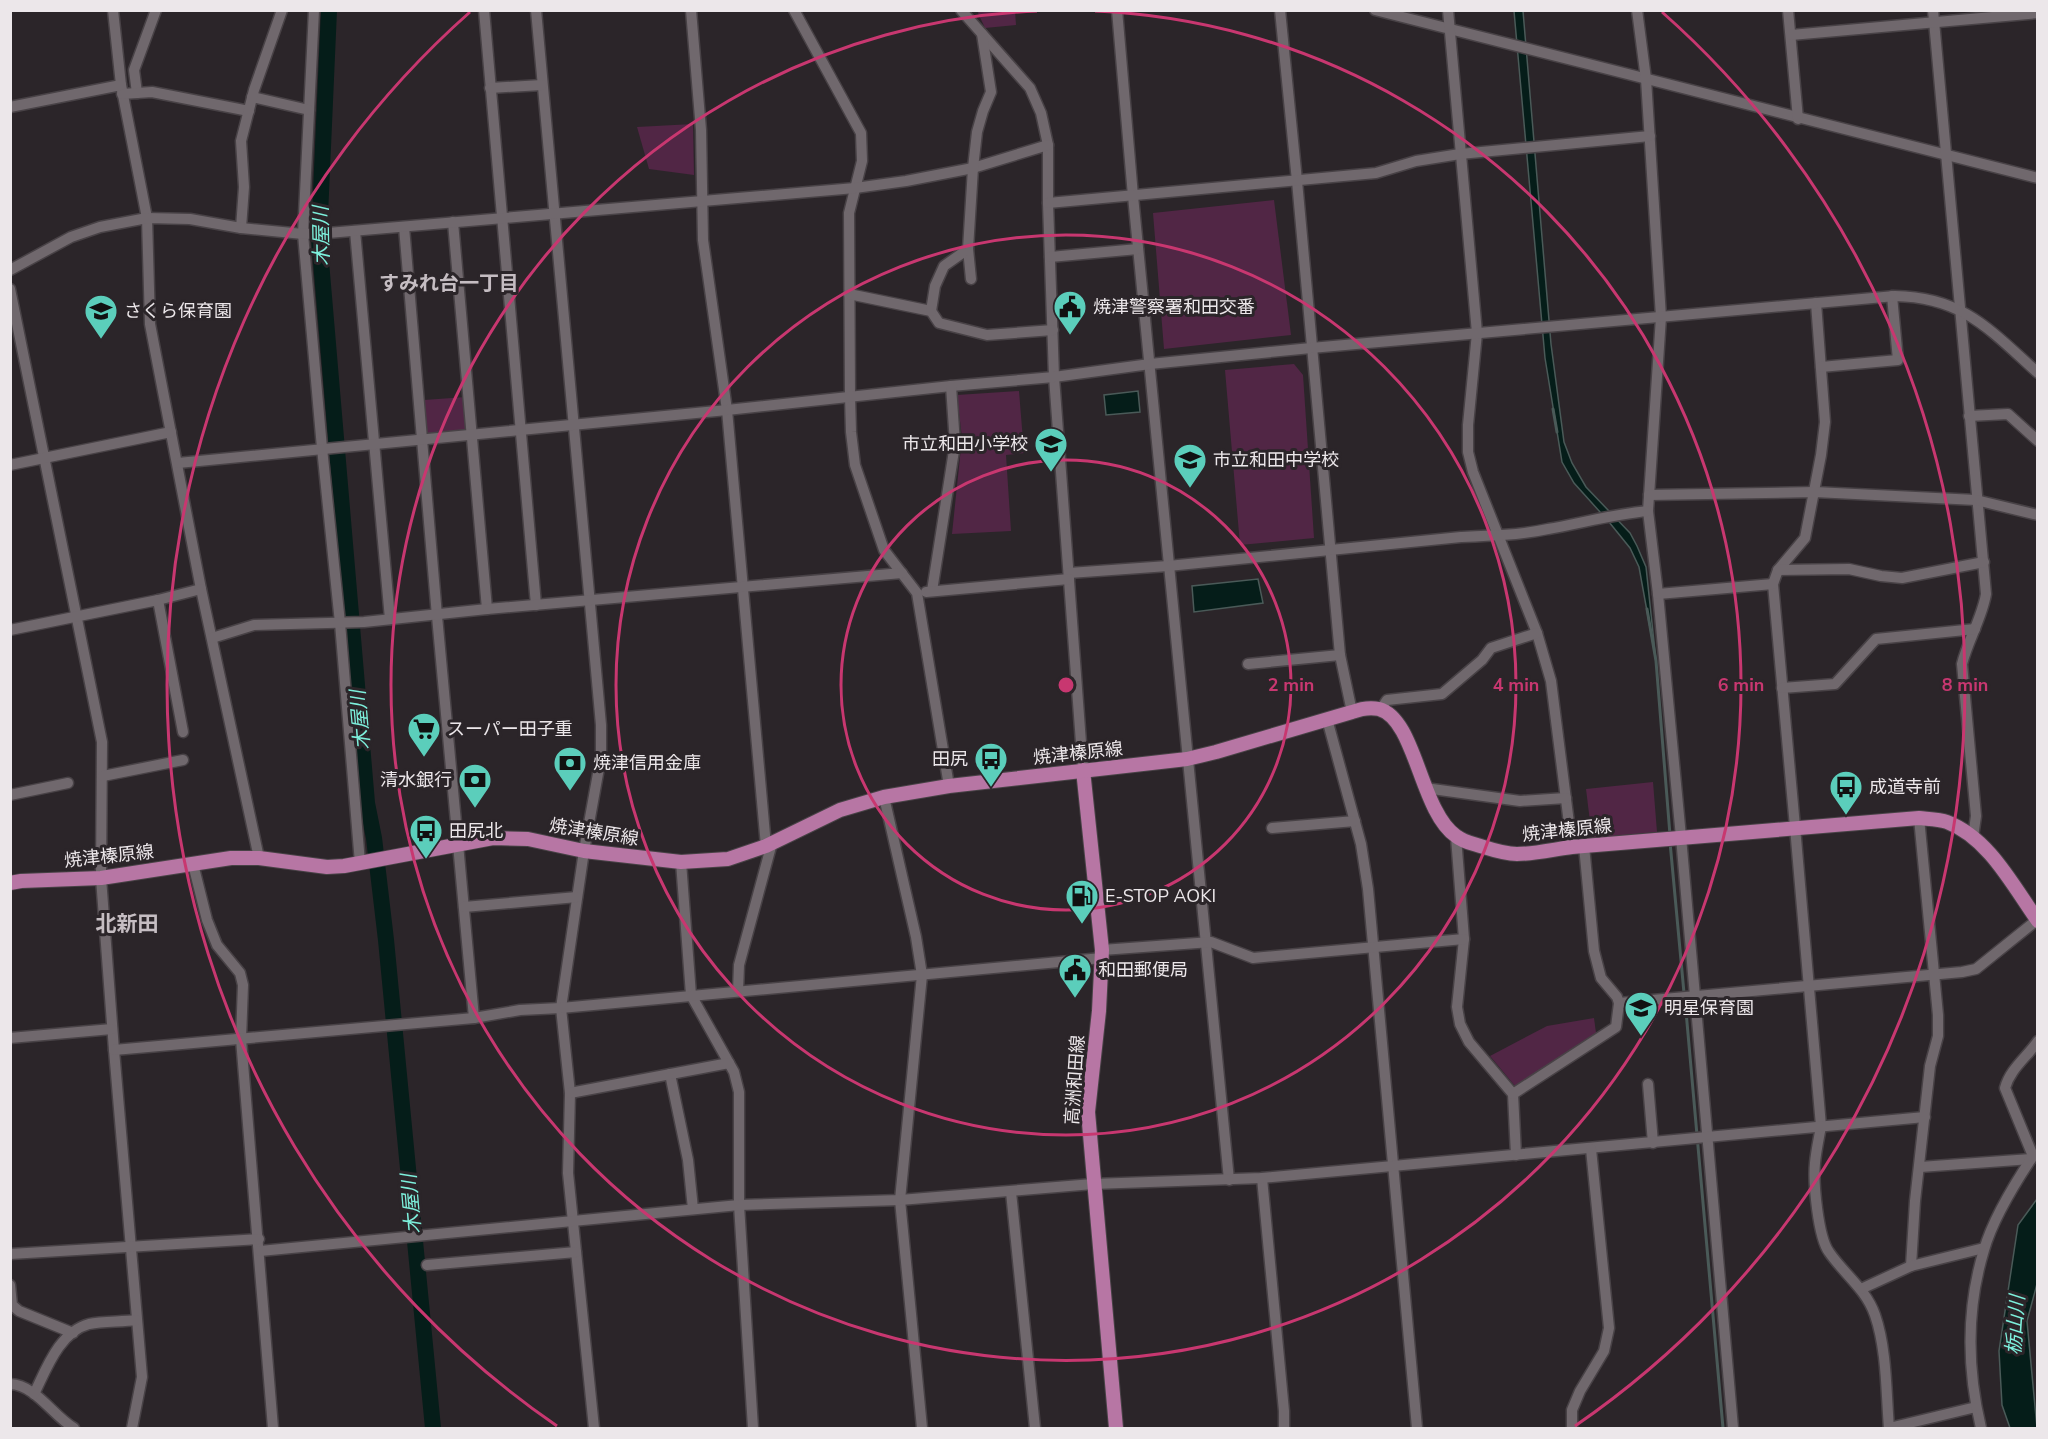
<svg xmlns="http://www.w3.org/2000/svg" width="2048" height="1439" font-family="'Nunito Sans','Noto Sans JP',sans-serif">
<rect width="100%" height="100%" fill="#2b2529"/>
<g fill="#512645">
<polygon points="979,11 1015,11 1016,25 985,28 978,13"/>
<polygon points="693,124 694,175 649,169 637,127"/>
<polygon points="1274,200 1291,335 1164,349 1153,213"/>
<polygon points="1294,364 1303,375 1314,538 1240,545 1225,370"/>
<polygon points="1019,391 1024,453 1006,455 1011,531 952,534 962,438 957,395"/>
<polygon points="466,397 469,432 426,435 424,400"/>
<polygon points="1653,782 1657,832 1592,838 1586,789"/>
<polygon points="1594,1018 1596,1033 1515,1086 1490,1056 1547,1026"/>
</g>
<g fill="#051d19" stroke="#4a5a58" stroke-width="1.5">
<polygon points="1514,11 1523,11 1551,344 1564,442 1572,463 1586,487 1630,533 1637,546 1646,567 1656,661 1639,567 1630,548 1609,522 1574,483 1562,462 1545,358"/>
<polygon points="1138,391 1140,412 1106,415 1104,395"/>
<polygon points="1258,579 1263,603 1194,612 1192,586"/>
<polygon points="2037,1199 2037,1284 2027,1321 2037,1428 2010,1428 2002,1405 1999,1351 2018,1225"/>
</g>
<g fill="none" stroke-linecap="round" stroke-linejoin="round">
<g stroke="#4a5a58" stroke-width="3">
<polyline points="1553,409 1557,432"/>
<polyline points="1647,609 1656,661 1670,835"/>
<polyline points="1670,842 1684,993"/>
<polyline points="1685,1000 1723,1428"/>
</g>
<polyline stroke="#051d19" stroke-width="16" points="329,10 319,238 367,803 374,838 386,940 433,1428"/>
<g stroke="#484246" stroke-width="13">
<g id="minor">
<polyline points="113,10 121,85 147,218 150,324 201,589 259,858"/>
<polyline points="314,10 303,234 322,448 340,623 360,863"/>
<polyline points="484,10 536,605"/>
<polyline points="536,10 601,725 601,757 584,851 561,1008 570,1093 568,1173 594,1428"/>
<polyline points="691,10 701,130 703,240 727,410 766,846"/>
<polyline points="794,10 861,133 862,161 849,213 850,396 851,432 855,465 884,550 917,593 949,786"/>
<polyline points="961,10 1030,88 1041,113 1048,145 1048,203 1054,377 1083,770"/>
<polyline points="1117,10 1133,196 1229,1180"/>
<polyline points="1280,10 1297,181 1340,655 1352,712"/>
<polyline points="1375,10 2038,178"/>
<polyline points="1448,10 1477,333 1468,425 1468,452 1473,472 1537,633 1551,681 1572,847"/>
<polyline points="1637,10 1646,79 1661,317 1648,511 1658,594 1681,837 1733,1428"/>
<polyline points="1788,10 1798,119"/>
<path d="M1933,10L1986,594C1982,618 1968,640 1962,664L1976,816L1973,837"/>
<polyline points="1791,35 2038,13"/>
<polyline points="490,88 542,85"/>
<polyline points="137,93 134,70 156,10"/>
<polyline points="122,94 152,92 249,111"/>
<polyline points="252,97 309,110"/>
<polyline points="10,107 121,85"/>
<polyline points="1048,203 1376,173 1416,161 1460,154 1650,136"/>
<polyline points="453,222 487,609"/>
<polyline points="404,227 437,616 474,1018"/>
<polyline points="241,228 244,187 241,141 254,90 282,10"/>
<polyline points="355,231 390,619"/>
<polyline points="1050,257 1138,249"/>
<polyline points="10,270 71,237 100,227 147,218 190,219 241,228 303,234 328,233 855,188 906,181 973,168 1048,145"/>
<polyline points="971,279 968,249 973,168 977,132 983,111 991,92 982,34"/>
<polyline points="10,289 102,742 101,878 114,1050 142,1377 132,1428"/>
<polyline points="849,294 931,311 939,323 987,335 1053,330"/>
<path d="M1816,303L1825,422L1821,455L1805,538L1778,570L1773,584L1795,827L1821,1126C1819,1138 1816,1151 1815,1163C1813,1182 1818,1237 1829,1252C1844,1274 1866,1289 1875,1315C1887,1350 1886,1392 1889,1428"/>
<polyline points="931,311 935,286 944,266 968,249"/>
<polyline points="1821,367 1898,360 1892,296"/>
<polyline points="1969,416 2008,414 2038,441"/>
<path d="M178,463L727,410L951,386L1054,377L1150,364L1311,348L1895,296C1963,297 1990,330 2038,373"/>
<polyline points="10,465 171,432"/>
<polyline points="1649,495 1815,492 1976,500 2038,515"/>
<polyline points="1778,570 1849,569 1881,576 1902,578 1984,562"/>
<path d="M1069,573L1168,566L1461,537C1490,536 1520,535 1548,529C1582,523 1614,514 1648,511"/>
<polyline points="932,591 955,444 951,386"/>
<polyline points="926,592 1069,579"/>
<polyline points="1658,594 1773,584"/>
<polyline points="158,600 183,732"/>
<polyline points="10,630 158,600 201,589"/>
<polyline points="212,638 254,625 364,622 487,609 902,573"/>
<polyline points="1248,664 1340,655"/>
<polyline points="1782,688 1835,684 1876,639 1975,629"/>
<polyline points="1381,709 1387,700 1442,694 1482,660 1491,648 1537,633"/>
<polyline points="1327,719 1361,844 1368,889 1417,1428"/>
<polyline points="103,776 183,760"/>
<polyline points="1425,788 1520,801 1566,798"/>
<polyline points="10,795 68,783"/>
<polyline points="884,797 916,937 922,975 900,1200 922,1428"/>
<polyline points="1272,828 1355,821"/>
<polyline points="1456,837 1464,939 1457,1007 1460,1024 1469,1042 1513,1094 1516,1155"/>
<polyline points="681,862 691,995 734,1072 739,1092 739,1205 753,1428"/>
<polyline points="193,864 207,920 217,945 240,973 243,985 241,1039 273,1428"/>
<polyline points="464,907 577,897"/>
<polyline points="1102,950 1211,942 1253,958 1464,939"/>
<polyline points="738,991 739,965 772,843"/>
<polyline points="1619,1003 1962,972 1976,969 2037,920"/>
<polyline points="10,1038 112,1029"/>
<polyline points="114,1050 474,1018 520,1010 561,1008 1102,958"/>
<polyline points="670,1074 688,1160 693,1209"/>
<polyline points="1648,1084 1653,1143"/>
<polyline points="570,1093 729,1063"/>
<polyline points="1513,1094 1616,1027 1619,1003 1617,997 1601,978 1594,951 1584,846"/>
<polyline points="1920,1167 2031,1159"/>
<polyline points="1262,1178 1284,1411 1284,1428"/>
<polyline points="1011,1192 1035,1428"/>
<polyline points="260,1251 739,1205 900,1200 1093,1184 1262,1178 1925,1117"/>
<polyline points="10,1254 259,1239"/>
<polyline points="427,1265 576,1252"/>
<polyline points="1911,1266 1915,1201 1930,1066 1938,1036 1938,1015 1919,818"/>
<polyline points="10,1285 12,1305 19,1311 73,1333"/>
<polyline points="1861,1289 1911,1266 1984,1248"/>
<path d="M10,1384C36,1385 53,1416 74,1428"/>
<path d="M34,1394C46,1370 59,1332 89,1324C103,1321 121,1322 136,1320"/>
<polyline points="1572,1428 1572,1410 1580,1391 1604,1351 1609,1328 1591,1149"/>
<polyline points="1889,1428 1976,1407"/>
<path d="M1981,1428C1967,1369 1966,1309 1984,1250C1993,1218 2015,1183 2033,1156L2005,1088C2010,1069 2027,1057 2038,1041"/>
</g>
</g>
<g stroke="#484246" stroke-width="16">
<g id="major">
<polyline points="1083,770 1102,950 1099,1011 1088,1112 1116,1428"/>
<path d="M10,883L21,881L101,878L231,858H259L327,867L344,866L493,838L528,839L584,851L681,862L728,859L766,846L840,810L884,797L949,786L1187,759L1216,752L1352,712C1360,709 1370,707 1379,709C1416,719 1420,811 1456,836C1462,841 1470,843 1477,845C1490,849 1503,854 1517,854C1535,854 1555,849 1572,847L1919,818C1928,819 1939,819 1947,822C1989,838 2013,886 2038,921"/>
</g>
</g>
<use href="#minor" stroke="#70686d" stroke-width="10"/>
<use href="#major" stroke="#b776a4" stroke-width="14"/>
</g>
<g fill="none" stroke="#c83770" stroke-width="3">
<circle cx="1066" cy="685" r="225"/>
<circle cx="1066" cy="685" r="450"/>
<path d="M1095 11A675 675 0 1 1 1037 11"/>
<path d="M557 1426A899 899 0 0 1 470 12M1662 12A899 899 0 0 1 1575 1426"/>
</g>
<defs>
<g id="civic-pin" transform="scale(1.725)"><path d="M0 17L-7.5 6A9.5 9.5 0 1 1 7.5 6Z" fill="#5bcebb" stroke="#2b2529"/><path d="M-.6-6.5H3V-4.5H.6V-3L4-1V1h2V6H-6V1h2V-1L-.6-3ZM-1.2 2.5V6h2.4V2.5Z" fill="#111"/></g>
<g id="school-pin" transform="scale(1.725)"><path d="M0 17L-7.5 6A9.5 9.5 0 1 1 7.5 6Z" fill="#5bcebb" stroke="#2b2529"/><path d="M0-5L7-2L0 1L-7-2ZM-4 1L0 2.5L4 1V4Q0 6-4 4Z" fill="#111"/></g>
<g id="supermarket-pin" transform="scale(1.725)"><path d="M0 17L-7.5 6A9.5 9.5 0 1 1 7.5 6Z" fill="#5bcebb" stroke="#2b2529"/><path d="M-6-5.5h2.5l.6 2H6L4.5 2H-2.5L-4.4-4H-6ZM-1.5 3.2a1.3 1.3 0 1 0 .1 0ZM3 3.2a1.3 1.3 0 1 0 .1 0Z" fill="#111"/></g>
<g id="bus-pin" transform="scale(1.725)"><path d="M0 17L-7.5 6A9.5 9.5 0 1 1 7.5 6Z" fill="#5bcebb" stroke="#2b2529"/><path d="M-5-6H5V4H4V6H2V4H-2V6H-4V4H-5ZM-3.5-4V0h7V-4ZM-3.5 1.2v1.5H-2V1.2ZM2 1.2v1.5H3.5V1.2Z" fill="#111"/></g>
<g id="bank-pin" transform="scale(1.725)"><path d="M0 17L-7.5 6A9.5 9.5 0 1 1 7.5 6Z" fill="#5bcebb" stroke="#2b2529"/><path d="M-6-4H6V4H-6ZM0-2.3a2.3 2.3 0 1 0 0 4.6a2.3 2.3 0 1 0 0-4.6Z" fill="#111"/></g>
<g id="fuel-pin" transform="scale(1.725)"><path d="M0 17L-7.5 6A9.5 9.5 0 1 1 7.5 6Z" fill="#5bcebb" stroke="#2b2529"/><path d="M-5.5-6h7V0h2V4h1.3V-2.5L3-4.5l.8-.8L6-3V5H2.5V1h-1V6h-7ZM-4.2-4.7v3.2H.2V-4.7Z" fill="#111"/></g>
</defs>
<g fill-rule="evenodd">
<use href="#civic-pin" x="1070" y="307"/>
<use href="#school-pin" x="101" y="311"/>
<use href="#school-pin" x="1051" y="444"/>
<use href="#school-pin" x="1190" y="460"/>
<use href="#supermarket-pin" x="424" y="729"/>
<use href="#bus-pin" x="991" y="759"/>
<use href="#bank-pin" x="570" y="763"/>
<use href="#bank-pin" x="475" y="780"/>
<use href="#bus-pin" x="1846" y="787"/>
<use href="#bus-pin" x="426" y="831"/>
<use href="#fuel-pin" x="1082" y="896"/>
<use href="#civic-pin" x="1075" y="970"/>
<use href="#school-pin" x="1641" y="1008"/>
</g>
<g text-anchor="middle" stroke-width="6" stroke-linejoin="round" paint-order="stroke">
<g font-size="18" fill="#ece7ea" stroke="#2b2529" text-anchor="start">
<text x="1093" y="313">焼津警察署和田交番</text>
<text x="124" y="317">さくら保育園</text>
<text x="1028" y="450" text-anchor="end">市立和田小学校</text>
<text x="1213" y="466">市立和田中学校</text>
<text x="447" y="735">スーパー田子重</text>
<text x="968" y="765" text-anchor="end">田尻</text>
<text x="593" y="769">焼津信用金庫</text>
<text x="452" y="786" text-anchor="end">清水銀行</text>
<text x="1869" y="793">成道寺前</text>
<text x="449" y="837">田尻北</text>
<text x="1105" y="902">E-STOP AOKI</text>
<text x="1098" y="976">和田郵便局</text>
<text x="1664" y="1014">明星保育園</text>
</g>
<g font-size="18" fill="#ece7ea" stroke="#2b2529">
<text transform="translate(1078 753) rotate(-6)" y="6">焼津榛原線</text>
<text transform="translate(1567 830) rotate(-6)" y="6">焼津榛原線</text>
<text transform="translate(594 832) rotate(9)" y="6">焼津榛原線</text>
<text transform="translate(109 856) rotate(-6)" y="6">焼津榛原線</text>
<text transform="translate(1075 1080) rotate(-86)" y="6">高洲和田線</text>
</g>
<g font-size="20" font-style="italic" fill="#7df0dc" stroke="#2b2529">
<text transform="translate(321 236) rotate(-91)" y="7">木屋川</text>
<text transform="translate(360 720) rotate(-95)" y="7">木屋川</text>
<text transform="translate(411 1204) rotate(-95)" y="7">木屋川</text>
<text transform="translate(2015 1325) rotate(-86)" y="7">栃山川</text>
</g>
<g font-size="20" font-weight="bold" fill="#c5bdc2" stroke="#2b2529">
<text x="449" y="290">すみれ台一丁目</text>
</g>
<g font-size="21" font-weight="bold" fill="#c5bdc2" stroke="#2b2529">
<text x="127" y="931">北新田</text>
</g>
</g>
<circle cx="1066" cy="685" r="9" fill="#c83770" stroke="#2b2529" stroke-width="3"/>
<g font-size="18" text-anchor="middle" font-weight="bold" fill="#c83770" stroke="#2b2529" stroke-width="6" stroke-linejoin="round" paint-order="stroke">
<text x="1291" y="691">2 min</text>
<text x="1516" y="691">4 min</text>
<text x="1741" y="691">6 min</text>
<text x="1965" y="691">8 min</text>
</g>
<rect width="2048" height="1439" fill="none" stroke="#ece7ea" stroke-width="24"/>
</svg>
